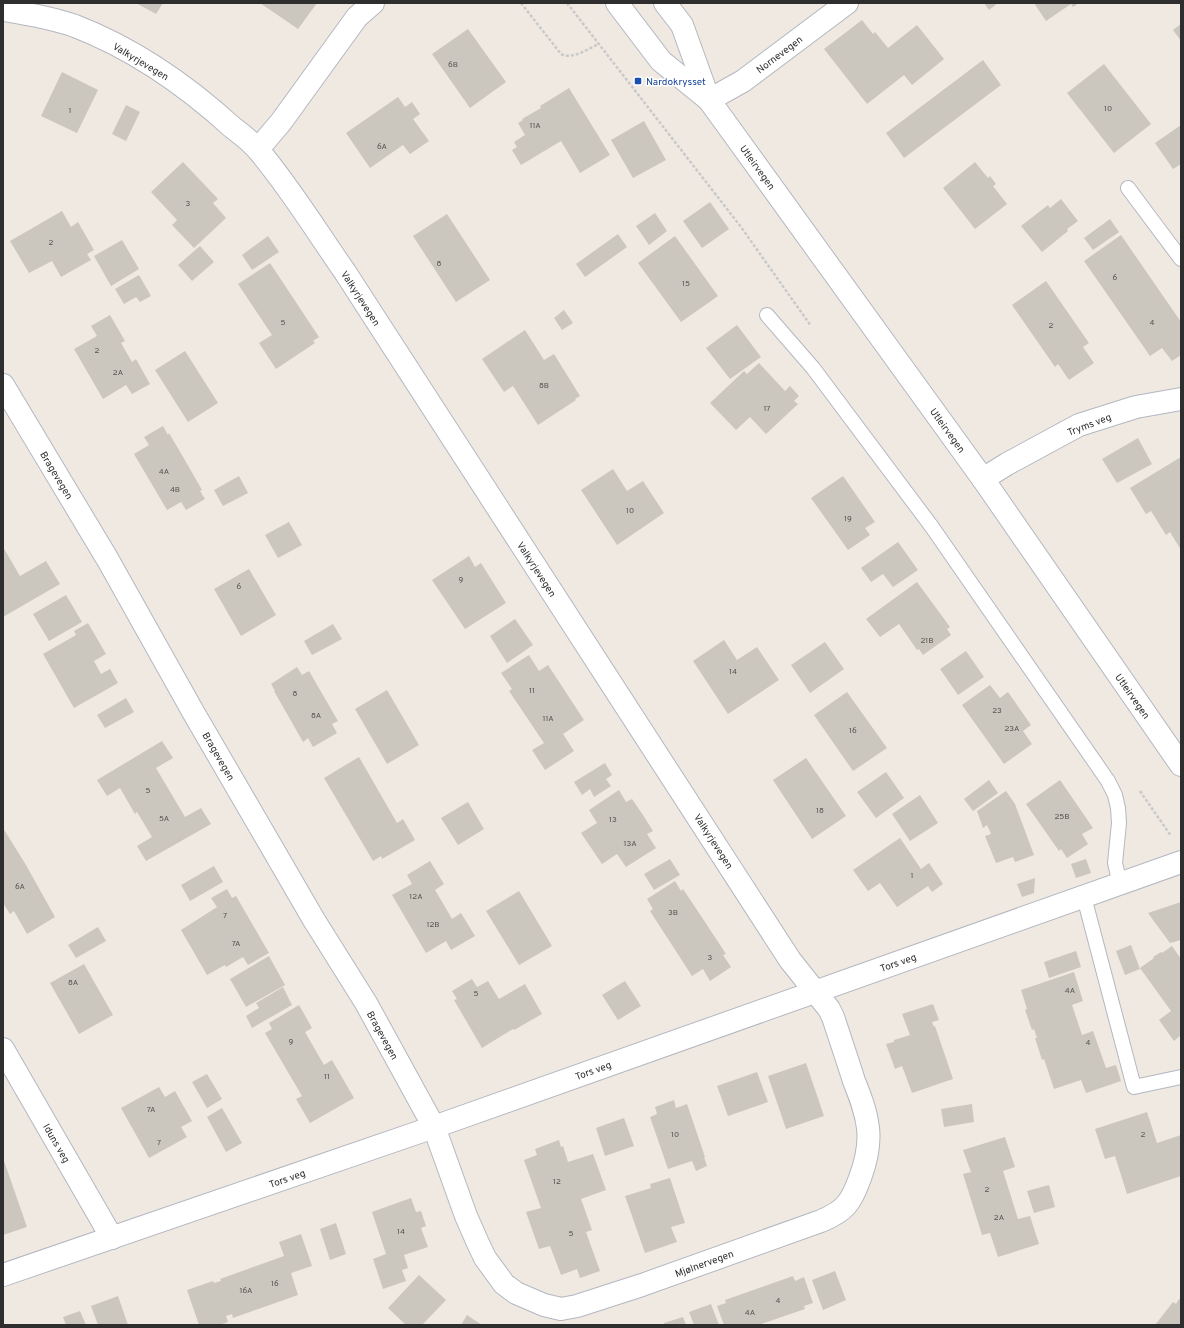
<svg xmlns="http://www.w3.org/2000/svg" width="1184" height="1328" font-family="Overpass,sans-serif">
<rect width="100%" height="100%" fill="#efe9e1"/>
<g fill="#cbc7bf">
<polygon points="136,3 163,3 156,14"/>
<polygon points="260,3 317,3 298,29"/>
<polygon points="984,3 998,3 989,10"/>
<polygon points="1034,3 1079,3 1073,7 1071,4 1046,21"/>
<polygon points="862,20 873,34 875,32 888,48 917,25 944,59 912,85 904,75 867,104 824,49"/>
<polygon points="1181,24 1181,41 1173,30"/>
<polygon points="468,29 506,82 470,108 432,54"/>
<polygon points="983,60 1001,85 904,158 886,133"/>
<polygon points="1104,64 1151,124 1114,153 1067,93"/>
<polygon points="62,72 98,90 77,133 41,116"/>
<polygon points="569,88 610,155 580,173 561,141 521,165 512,150 517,147 514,142 525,135 518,123 523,120 522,119 541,108 540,106"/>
<polygon points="398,97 405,107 412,102 420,114 413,119 429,141 410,154 403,145 370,168 346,133"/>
<polygon points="126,105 140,112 126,141 112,134"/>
<polygon points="644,121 666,160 633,178 611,140"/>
<polygon points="1181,125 1181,164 1173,169 1155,143"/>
<polygon points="183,162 218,199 213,203 226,218 194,248 172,225 177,220 151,192"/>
<polygon points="975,162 988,178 990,176 996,184 993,186 1007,204 975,229 943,188"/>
<polygon points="1061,199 1078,221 1067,229 1068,231 1042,252 1021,226 1048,205 1050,208"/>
<polygon points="710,202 729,229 702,248 683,221"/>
<polygon points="62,211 71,227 78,222 94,250 87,254 91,260 61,277 52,261 29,273 10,241"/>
<polygon points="655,213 667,231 649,245 636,226"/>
<polygon points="447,214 490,280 456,302 413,236"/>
<polygon points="1110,219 1119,232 1093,250 1084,238"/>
<polygon points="618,234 627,247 585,277 576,264"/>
<polygon points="1121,235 1181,322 1181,355 1172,361 1162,348 1150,356 1084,261"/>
<polygon points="268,236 279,252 252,270 242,255"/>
<polygon points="675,236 718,296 681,322 638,263"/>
<polygon points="122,240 139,269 111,286 94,256"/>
<polygon points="200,246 214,262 192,281 178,265"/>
<polygon points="270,263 319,337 313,341 315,343 276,369 259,343 272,335 238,284"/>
<polygon points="139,275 151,296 140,302 136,297 124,304 115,289"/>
<polygon points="1046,281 1089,343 1083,347 1094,363 1069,380 1058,364 1055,367 1012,305"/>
<polygon points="564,310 573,323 562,330 554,318"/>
<polygon points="110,315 125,341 121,343 132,362 136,359 150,384 132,394 126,385 103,399 74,349 97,336 91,326"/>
<polygon points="737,325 761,357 730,379 706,348"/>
<polygon points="525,330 544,360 554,354 580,396 575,399 576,400 538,425 513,386 504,392 482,359"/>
<polygon points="185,351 218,403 188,422 155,370"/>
<polygon points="759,363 785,391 790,386 799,396 794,401 798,404 766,434 750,417 736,430 710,403 744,371 747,374"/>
<polygon points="163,426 168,435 169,433 186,462 202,490 200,491 205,499 186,510 181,502 167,510 134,454 149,445 144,437"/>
<polygon points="1138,438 1152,464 1117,483 1102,459"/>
<polygon points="1181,457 1181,550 1170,532 1166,535 1151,511 1146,514 1130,488"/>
<polygon points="613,469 627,491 643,481 664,513 617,545 581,490"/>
<polygon points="239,476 248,493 223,506 214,490"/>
<polygon points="843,476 875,522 865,528 870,535 848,550 811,498"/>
<polygon points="289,522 302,545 278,558 265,535"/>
<polygon points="898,542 918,570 893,587 883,574 871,582 861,568"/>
<polygon points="3,547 20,576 46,561 60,584 3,617"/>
<polygon points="469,556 475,567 481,563 506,603 465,629 432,580"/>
<polygon points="249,569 276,615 241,636 214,589"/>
<polygon points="917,582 950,627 947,629 951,635 923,655 919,649 917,650 899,624 880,637 866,619"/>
<polygon points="66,595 82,622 49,641 33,614"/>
<polygon points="515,619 533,645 507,663 490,636"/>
<polygon points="88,623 106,654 94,661 101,674 110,669 118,683 74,708 43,654 76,635 74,631"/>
<polygon points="333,624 342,639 312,655 304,641"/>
<polygon points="724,640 737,660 757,647 779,680 728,714 693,661"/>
<polygon points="825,642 844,669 810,693 791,665"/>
<polygon points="966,651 984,677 958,695 940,669"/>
<polygon points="529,655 539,671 548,665 584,720 563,734 574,751 545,770 532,750 544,743 509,691 512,689 501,673"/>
<polygon points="297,667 302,675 309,671 338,721 332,724 337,733 313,747 308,738 303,742 274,691 275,691 271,684"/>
<polygon points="990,685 1000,698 1008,692 1031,725 1023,731 1032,744 1004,764 962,705"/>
<polygon points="387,690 419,745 387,764 355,709"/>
<polygon points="847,692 887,748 853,771 814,715"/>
<polygon points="126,698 134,712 105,728 97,715"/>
<polygon points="162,741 173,758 156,768 185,817 201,808 211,824 146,861 137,846 152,837 137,812 135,814 120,788 107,796 97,780"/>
<polygon points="359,757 397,823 403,819 415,840 382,859 381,856 373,861 324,778"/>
<polygon points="806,758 846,816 812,839 773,780"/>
<polygon points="605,763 612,775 606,779 611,786 594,797 590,789 582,795 574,782"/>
<polygon points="886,772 904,798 876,818 857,792"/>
<polygon points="989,780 998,793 973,811 964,799"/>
<polygon points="1060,780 1093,828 1082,834 1088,844 1067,858 1061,849 1059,851 1026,804"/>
<polygon points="619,790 626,802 632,799 643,815 653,831 647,834 656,848 626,867 617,854 602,864 581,833 597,823 589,810"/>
<polygon points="1006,791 1015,804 1034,855 1015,862 1013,857 996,863 985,836 991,834 987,825 983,828 977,811"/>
<polygon points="920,795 938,823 910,841 892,814"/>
<polygon points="468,802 484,829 458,845 441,818"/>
<polygon points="3,828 26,865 55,917 27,934 14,911 10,914 3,903"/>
<polygon points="900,838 921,869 929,863 943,884 932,892 928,886 897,907 880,883 868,891 853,870"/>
<polygon points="670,859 680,875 654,890 644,874"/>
<polygon points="1086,859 1091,873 1076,878 1071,864"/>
<polygon points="430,861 444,884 435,890 444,905 452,919 461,913 475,936 451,950 446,941 426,953 392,895 412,884 407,875"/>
<polygon points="214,866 223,882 190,901 181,885"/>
<polygon points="1035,878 1034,893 1022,897 1017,884"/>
<polygon points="675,881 681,891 683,889 707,925 726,954 723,955 731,967 710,981 703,969 692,976 650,911 653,909 647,899"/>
<polygon points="227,889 232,898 236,896 269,953 248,965 243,957 226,967 225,965 207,975 181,930 217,907 211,898"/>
<polygon points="519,891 552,946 519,965 486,911"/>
<polygon points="1181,902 1181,940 1170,943 1148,913"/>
<polygon points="98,927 106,941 76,958 68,945"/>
<polygon points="1131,945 1140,969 1125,975 1116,951"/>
<polygon points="1172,946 1181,959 1181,1035 1174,1041 1159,1020 1171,1011 1140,968 1154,958 1153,957 1161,952 1162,953"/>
<polygon points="1076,951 1081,967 1049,978 1044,962"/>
<polygon points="269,956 285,985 246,1007 230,979"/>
<polygon points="84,964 113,1015 79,1034 50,983"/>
<polygon points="1074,972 1083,1001 1072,1005 1082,1035 1093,1031 1106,1068 1116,1065 1121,1081 1086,1093 1081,1080 1054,1089 1044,1059 1042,1060 1035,1038 1037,1038 1034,1029 1032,1030 1025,1010 1027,1009 1021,990"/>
<polygon points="472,979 477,987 488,981 499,999 525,984 542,1014 514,1030 513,1029 482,1048 454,1000 457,999 452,991"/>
<polygon points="625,981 641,1006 618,1020 602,995"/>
<polygon points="283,987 292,1005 252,1028 246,1016 259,1008 256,1003"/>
<polygon points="933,1004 939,1020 932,1022 934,1027 935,1026 953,1079 912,1093 902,1066 895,1069 886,1044 894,1042 894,1040 910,1035 902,1014"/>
<polygon points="299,1005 312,1028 305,1032 324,1065 332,1060 354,1098 310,1123 296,1099 302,1096 265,1033 272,1029 269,1023"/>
<polygon points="806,1063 824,1116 786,1129 768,1076"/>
<polygon points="757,1072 768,1102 728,1116 717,1086"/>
<polygon points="207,1074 222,1099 207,1108 192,1082"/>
<polygon points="159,1087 165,1097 175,1091 192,1121 181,1127 187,1137 149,1158 121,1108"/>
<polygon points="674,1100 676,1108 687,1104 705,1157 704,1157 707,1166 696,1171 692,1161 668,1169 650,1117 657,1114 655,1107"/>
<polygon points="972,1104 974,1122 944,1127 941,1109"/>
<polygon points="222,1108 242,1143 226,1152 207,1117"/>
<polygon points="1147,1112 1157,1143 1181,1135 1181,1176 1127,1194 1115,1156 1105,1159 1095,1129"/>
<polygon points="624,1118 634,1146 605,1156 596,1128"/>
<polygon points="1005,1137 1015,1167 1003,1171 1009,1190 1018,1219 1030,1216 1039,1244 998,1257 990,1233 982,1235 963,1174 971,1172 963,1150"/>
<polygon points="559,1140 561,1147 563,1146 568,1162 593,1154 606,1190 581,1199 592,1230 586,1232 600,1271 580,1278 577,1269 561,1275 550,1246 539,1249 526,1212 541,1208 524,1160 537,1155 535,1149"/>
<polygon points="3,1158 27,1227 3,1235"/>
<polygon points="670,1178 685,1223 671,1227 677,1242 645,1253 625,1196 651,1188 650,1184"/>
<polygon points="1049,1185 1055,1207 1034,1213 1027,1191"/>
<polygon points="411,1198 416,1212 421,1211 426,1226 421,1228 428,1247 404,1255 408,1268 402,1270 406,1281 383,1289 373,1259 386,1254 372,1212"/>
<polygon points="336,1223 346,1254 330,1260 320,1229"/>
<polygon points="301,1234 312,1266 291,1273 298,1295 233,1318 232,1314 226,1316 228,1322 219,1325 199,1325 187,1290 213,1281 214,1283 221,1281 220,1279 284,1256 279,1242"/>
<polygon points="835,1271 846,1300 823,1310 812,1280"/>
<polygon points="419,1275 446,1300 422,1325 406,1325 388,1308"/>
<polygon points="793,1276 795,1281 804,1277 813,1303 804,1306 805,1309 758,1325 724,1325 717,1306 726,1303 725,1300"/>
<polygon points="118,1296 128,1325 98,1325 91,1306"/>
<polygon points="1179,1299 1181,1300 1181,1325 1155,1325 1173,1302 1176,1304"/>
<polygon points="711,1304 719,1325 694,1325 689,1312"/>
<polygon points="80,1311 86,1325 66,1325 63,1317"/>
<polygon points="467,1315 482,1325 461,1325"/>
<polygon points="683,1317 686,1325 664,1325 664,1323"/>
</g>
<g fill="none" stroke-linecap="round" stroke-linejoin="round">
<g stroke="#b4b7c1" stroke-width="16">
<g id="service">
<polyline points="1128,188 1181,259"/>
<polyline points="767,315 813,368 932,527 1108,781 1115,795 1118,808 1119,823 1115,863 1120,884"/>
<polyline points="1084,897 1134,1087 1181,1077"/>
</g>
</g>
<g stroke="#b4b7c1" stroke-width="24">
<g id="minor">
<polyline points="709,100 743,81 847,3"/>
<polyline points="258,149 281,122 357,17 373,3"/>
<path d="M3,385L108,560L192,710L314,920L366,1003L434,1127L466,1216L477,1241L485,1258L504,1284L516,1293L544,1305L561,1309L577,1306L642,1285L821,1221C845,1211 851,1203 860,1178C866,1162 870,1145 868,1128C866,1111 860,1096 854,1081C847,1059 840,1038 833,1017L829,1009L790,960L345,272C317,232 291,189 259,151C252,142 241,134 232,127C187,86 132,48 75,26C52,18 28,14 4,10"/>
<polyline points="983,479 1007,464 1079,425 1136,407 1181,399"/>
<polyline points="3,1049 112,1238"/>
<polyline points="3,1275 434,1127 1181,862"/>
</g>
</g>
<g stroke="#b4b7c1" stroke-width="24">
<g id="secondary">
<polyline points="617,3 661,61 709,100"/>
<polyline points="665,3 682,25 709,100 983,479 1181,765"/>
</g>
</g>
<g stroke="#c9c9c9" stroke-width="2.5" stroke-dasharray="3 2" stroke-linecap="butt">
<path d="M521,3L561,54C573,60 587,49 599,44"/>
<polyline points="567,3 741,227 811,326"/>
<polyline points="1140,791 1171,836"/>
</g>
<use href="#service" stroke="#fff" stroke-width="14"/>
<use href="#minor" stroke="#fff" stroke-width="22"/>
<use href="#secondary" stroke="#fff" stroke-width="22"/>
</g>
<rect fill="#1a4fb4" stroke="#fff" stroke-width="1.5" x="634" y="77" width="8" height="8" rx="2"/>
<g text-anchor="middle" stroke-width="3" stroke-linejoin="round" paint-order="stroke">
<g font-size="8" fill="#555452">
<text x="453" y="67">6B</text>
<text x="1108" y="111">10</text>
<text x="70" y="113">1</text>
<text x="535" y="128">11A</text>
<text x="382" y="149">6A</text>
<text x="188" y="206">3</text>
<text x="51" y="245">2</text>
<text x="439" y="266">8</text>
<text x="1115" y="280">6</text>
<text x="686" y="286">15</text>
<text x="283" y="325">5</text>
<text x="1152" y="325">4</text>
<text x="1051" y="328">2</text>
<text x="97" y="353">2</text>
<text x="118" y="375">2A</text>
<text x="544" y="388">8B</text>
<text x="767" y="411">17</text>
<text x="164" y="474">4A</text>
<text x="175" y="492">4B</text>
<text x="630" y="513">10</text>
<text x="848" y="521">19</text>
<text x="461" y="582">9</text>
<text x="239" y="589">6</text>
<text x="927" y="643">21B</text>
<text x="733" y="674">14</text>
<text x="532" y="693">11</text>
<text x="295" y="696">8</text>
<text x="997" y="713">23</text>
<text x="316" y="718">8A</text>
<text x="548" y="721">11A</text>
<text x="1012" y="731">23A</text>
<text x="853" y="733">16</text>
<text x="148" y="793">5</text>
<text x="820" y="813">18</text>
<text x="1062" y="819">25B</text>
<text x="164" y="821">5A</text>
<text x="613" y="822">13</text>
<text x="630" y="846">13A</text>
<text x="912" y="878">1</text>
<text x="20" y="889">6A</text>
<text x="416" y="899">12A</text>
<text x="673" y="915">3B</text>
<text x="225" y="918">7</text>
<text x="433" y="927">12B</text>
<text x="236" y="946">7A</text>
<text x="710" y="960">3</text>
<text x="73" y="985">8A</text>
<text x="1070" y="993">4A</text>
<text x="476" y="996">5</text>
<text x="291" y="1044">9</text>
<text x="1088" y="1045">4</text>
<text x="327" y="1079">11</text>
<text x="151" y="1112">7A</text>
<text x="675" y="1137">10</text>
<text x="1143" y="1137">2</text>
<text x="159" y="1145">7</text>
<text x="557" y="1184">12</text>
<text x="987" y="1192">2</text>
<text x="999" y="1220">2A</text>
<text x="401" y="1234">14</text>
<text x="571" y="1236">5</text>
<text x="275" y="1286">16</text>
<text x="246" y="1293">16A</text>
<text x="778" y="1303">4</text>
<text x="750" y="1315">4A</text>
</g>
<g font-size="10" fill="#2e2e2e" stroke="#fff">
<text transform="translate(779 54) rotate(-37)" y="4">Nornevegen</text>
<text transform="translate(141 61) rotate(31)" y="4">Valkyrjevegen</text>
<text transform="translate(758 167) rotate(54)" y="4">Utleirvegen</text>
<text transform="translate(361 298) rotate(57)" y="4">Valkyrjevegen</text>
<text transform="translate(1089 424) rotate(-21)" y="4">Tryms veg</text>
<text transform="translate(948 430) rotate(54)" y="4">Utleirvegen</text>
<text transform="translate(57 475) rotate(59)" y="4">Bragevegen</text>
<text transform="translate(537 569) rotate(57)" y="4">Valkyrjevegen</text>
<text transform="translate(1133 696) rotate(55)" y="4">Utleirvegen</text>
<text transform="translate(219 756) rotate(60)" y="4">Bragevegen</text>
<text transform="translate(714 841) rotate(57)" y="4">Valkyrjevegen</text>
<text transform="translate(898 962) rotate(-19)" y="4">Tors veg</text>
<text transform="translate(383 1035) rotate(61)" y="4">Bragevegen</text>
<text transform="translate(593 1070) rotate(-20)" y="4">Tors veg</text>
<text transform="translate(57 1143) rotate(60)" y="4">Iduns veg</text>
<text transform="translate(287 1178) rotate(-19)" y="4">Tors veg</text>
<text transform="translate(704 1263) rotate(-20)" y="4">Mjølnervegen</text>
</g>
<g font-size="10" fill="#164399" stroke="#fff" text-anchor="start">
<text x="646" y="85">Nardokrysset</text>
</g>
</g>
<rect width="1184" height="1328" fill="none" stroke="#2e2e2e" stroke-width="8"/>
</svg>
